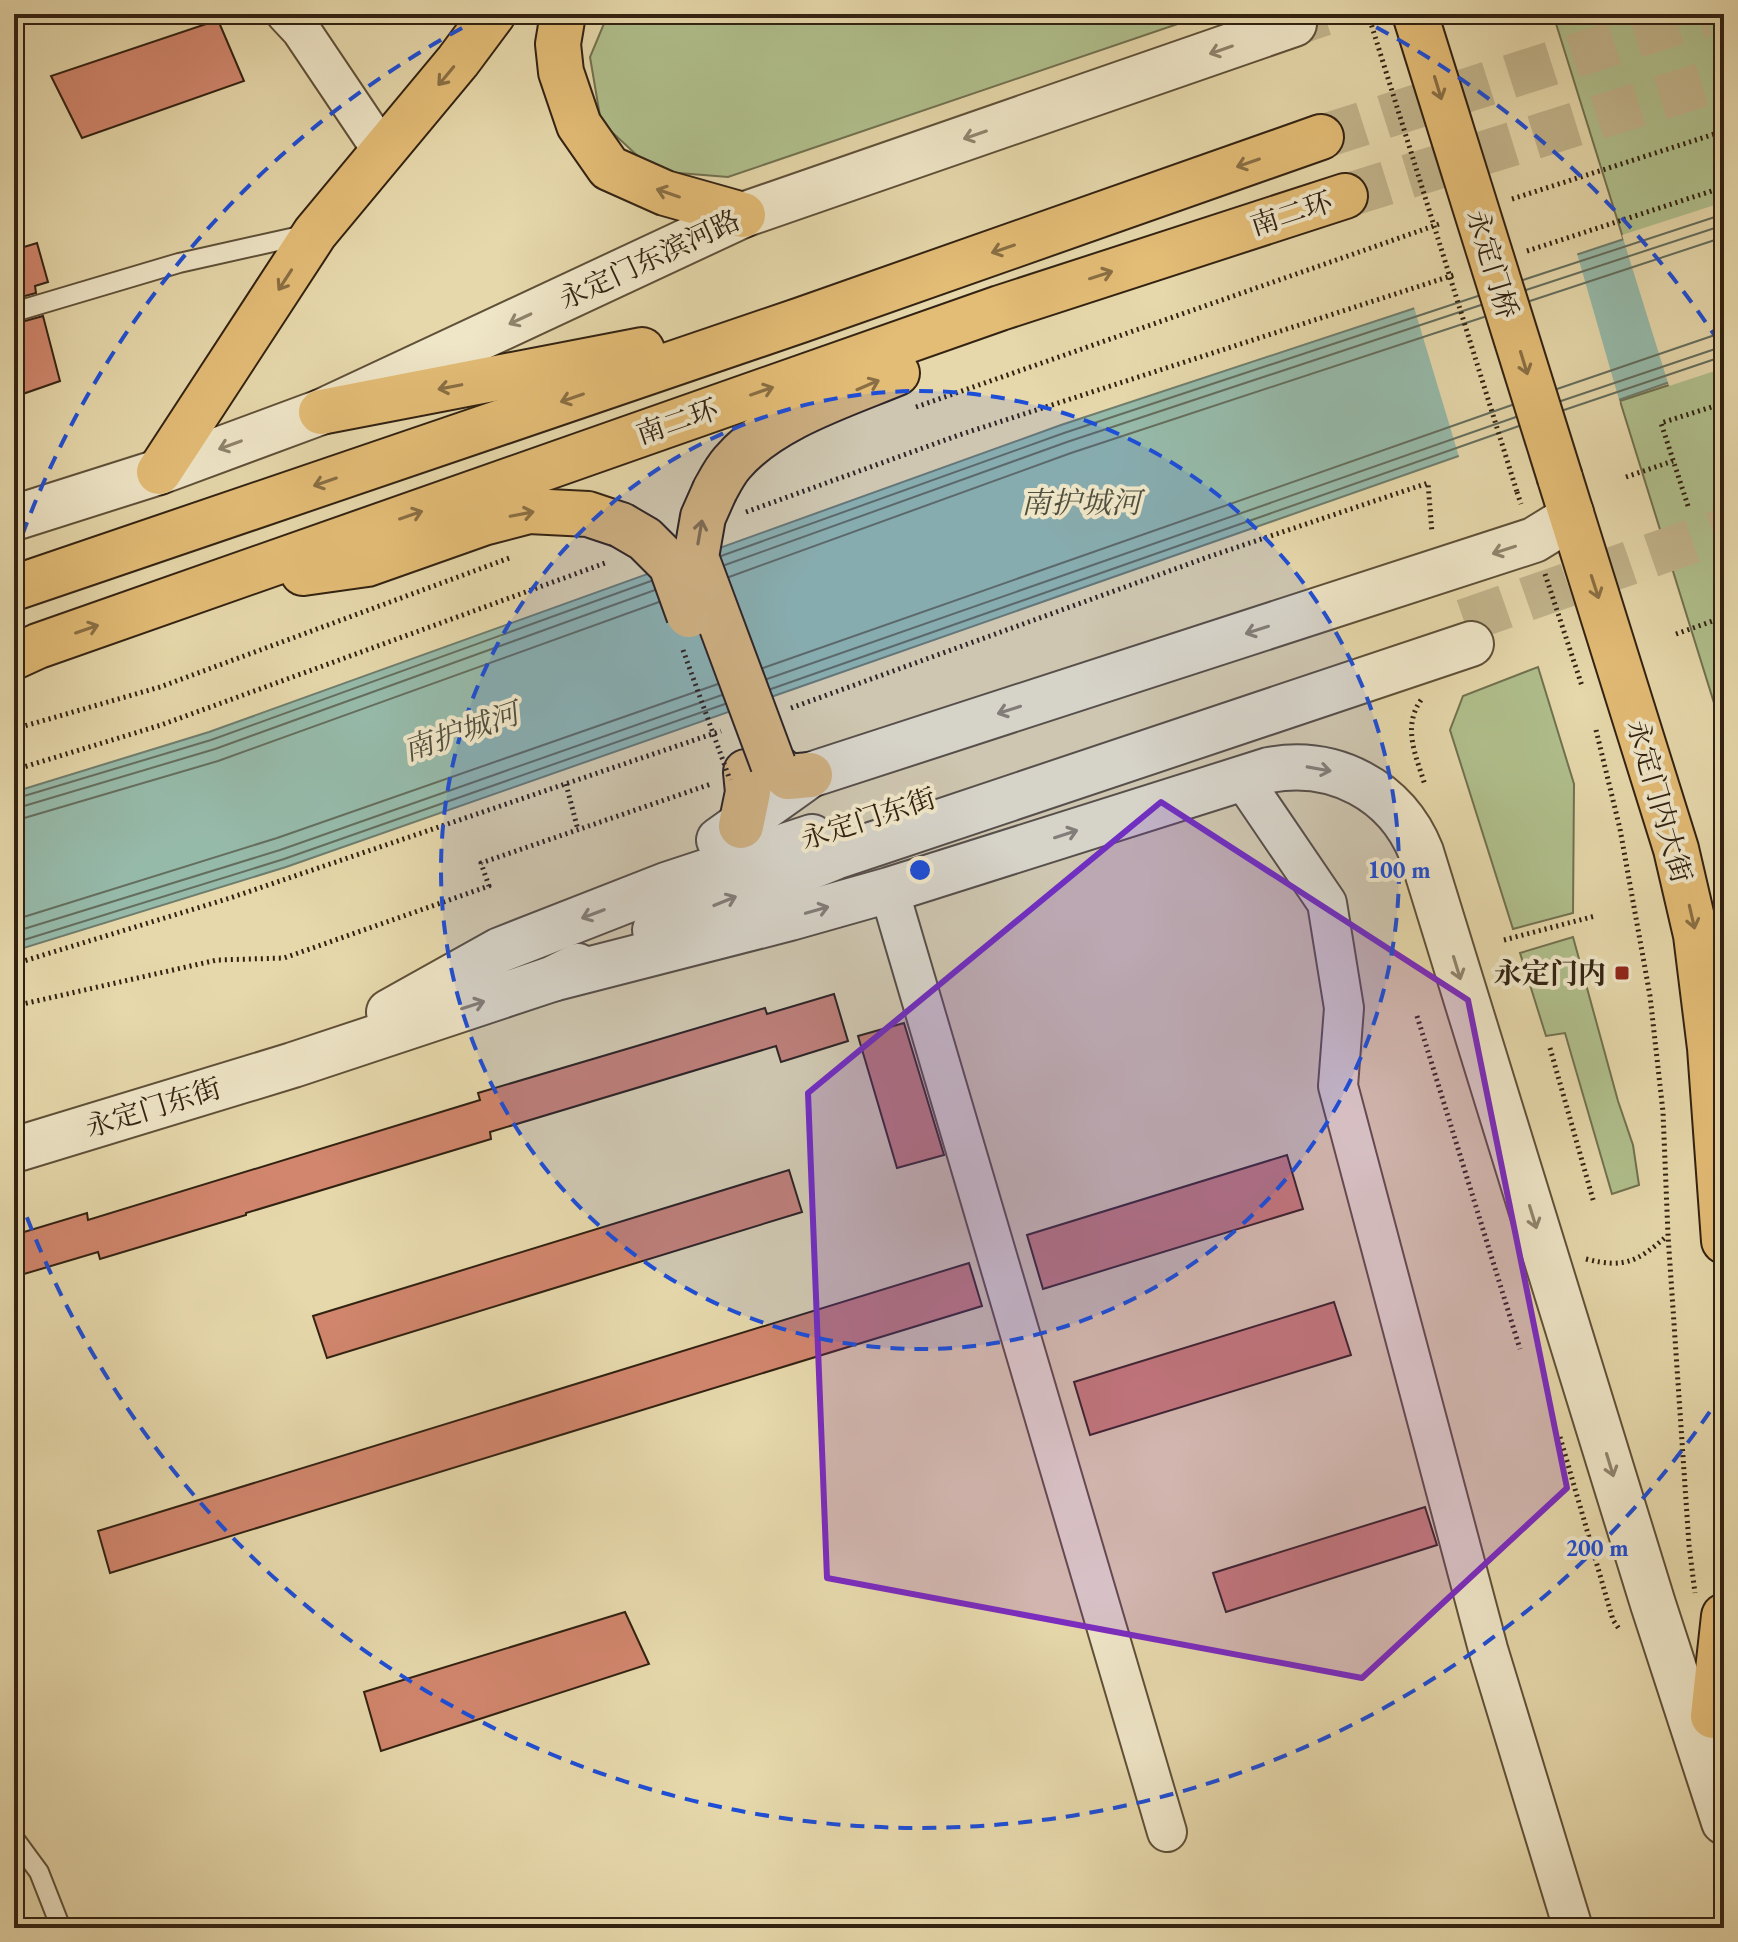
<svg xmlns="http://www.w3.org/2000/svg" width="1738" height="1942" font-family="'EB Garamond','Noto Serif SC',serif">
<rect width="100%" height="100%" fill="#e6d8ab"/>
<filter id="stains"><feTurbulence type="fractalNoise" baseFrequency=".0025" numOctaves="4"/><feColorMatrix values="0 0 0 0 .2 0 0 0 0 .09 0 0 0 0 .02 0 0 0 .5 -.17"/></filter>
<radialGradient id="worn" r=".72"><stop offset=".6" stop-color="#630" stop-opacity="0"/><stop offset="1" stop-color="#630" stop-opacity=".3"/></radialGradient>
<g fill="#b0c08d" stroke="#717150" stroke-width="2">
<polygon points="608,14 1207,14 728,177 654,171 601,122 590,57"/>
<polygon points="1553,14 1724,14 1724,735 1620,401 1669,385"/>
<polygon points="1538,667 1574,784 1573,913 1513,929 1450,730 1463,696"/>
<polygon points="1573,937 1618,1101 1633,1145 1639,1185 1612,1194 1565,1033 1546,1036 1520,953"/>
</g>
<polygon fill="#96baaa" stroke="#6e7d6d" stroke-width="2" points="1724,206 1724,363 286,867 14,951 14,792 209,732 1061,425"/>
<g fill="#e6d8ab">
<polygon points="1724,202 1724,368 1669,386 1622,235"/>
<polygon points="1576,250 1620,403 1460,460 1413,304"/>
</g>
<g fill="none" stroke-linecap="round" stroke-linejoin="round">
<g stroke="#646e5e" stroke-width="2">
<polyline points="1523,280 1724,214"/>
<polyline points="1526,290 1724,225"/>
<polyline points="1530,301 1724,237"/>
<polyline points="1557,389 1712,336 1724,334"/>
<polyline points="1561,401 1724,346"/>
<polyline points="1564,410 1724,356"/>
<polyline points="721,556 1064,433 1478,296"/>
<polyline points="725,565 1067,442 1481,305"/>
<polyline points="729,577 1071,453 1484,317"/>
<polyline points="763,668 1512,405"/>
<polyline points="767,679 1516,417"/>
<polyline points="771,689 1519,426"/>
<polyline points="14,799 211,740 651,581"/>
<polyline points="14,809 215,749 655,590"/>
<polyline points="14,821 218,761 659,602"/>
<polyline points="14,920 277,838 718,684"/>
<polyline points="14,932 280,850 722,695"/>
<polyline points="14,943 284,859 725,704"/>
</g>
</g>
<g fill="#d1866d" stroke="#322212" stroke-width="2">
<polygon points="218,20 244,81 82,138 51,76"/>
<polygon points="22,240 24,247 37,243 48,282 35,286 36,293 14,299 14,241"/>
<polygon points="43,316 60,381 14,397 14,324"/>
<polygon points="834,994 848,1041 781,1062 776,1046 490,1132 491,1139 246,1213 246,1215 100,1259 98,1252 14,1277 14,1235 87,1213 88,1220 480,1100 478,1093 765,1008 767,1014"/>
<polygon points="904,1023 944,1155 897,1168 858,1036"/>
<polygon points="1287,1155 1303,1209 1043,1289 1027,1235"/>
<polygon points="789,1170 802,1212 327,1358 313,1316"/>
<polygon points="969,1263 982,1306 110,1573 98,1531"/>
<polygon points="1334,1302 1351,1355 1090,1435 1074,1382"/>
<polygon points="1425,1507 1437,1545 1226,1612 1213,1573"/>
<polygon points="625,1612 649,1664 381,1751 364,1692"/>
</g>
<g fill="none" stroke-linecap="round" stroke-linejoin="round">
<g stroke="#c2b48c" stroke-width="44" stroke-dasharray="44 22" stroke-linecap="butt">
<polyline points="1294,24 1324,14"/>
<polyline points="1464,621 1724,530"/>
</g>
<g stroke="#c2b48c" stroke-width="44" stroke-dasharray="44 22" stroke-linecap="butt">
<polyline points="1321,137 1705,14"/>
<polyline points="1345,196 1724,78"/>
</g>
<g stroke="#5f5038" stroke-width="22">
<g id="service">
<polyline points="14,312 179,263 309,234"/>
<polyline points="14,1838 39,1872 61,1928"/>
</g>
</g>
<g stroke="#5f5038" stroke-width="42">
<g id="minor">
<polyline points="286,14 301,30 383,152"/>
<polyline points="1242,778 1327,903 1344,1008 1338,1086 1488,1649 1573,1928"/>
<polyline points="889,890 1167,1832"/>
</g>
</g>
<g stroke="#5f5038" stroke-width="48">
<g id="tertiary">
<polyline points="14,518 159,472 321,412 743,215 1294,24"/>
<polyline points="719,840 810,775 1534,540 1560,524 1571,513"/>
<polyline points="655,930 835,857 1471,644"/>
<path d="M552,979L790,918L889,890L1269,770C1334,758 1396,790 1421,852L1653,1604L1724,1822"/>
<polyline points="389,1012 500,950 666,885 812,837"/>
<polyline points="14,1150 293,1065 552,979 578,966"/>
</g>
</g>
<g stroke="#322212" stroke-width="48">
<g id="primary">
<polyline points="1560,478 1676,849 1696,935 1710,1048 1724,1241"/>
<polyline points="1713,1716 1724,1616"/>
</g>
</g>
<g stroke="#322212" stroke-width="48">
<g id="trunk">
<polyline points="563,14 558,44 561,72 579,125 609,168 665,193 743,215"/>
<polyline points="321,412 642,350"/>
<polyline points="159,472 315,233 458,61 493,14"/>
<path d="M715,490C720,481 725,471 732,463C770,418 844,395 897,373"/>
<polyline points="303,573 367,564 483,523 529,511 588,514 621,525"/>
<polyline points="14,588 801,320 1321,137"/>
<polyline points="14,657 38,646 1000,308 1345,196"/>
<polyline points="773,764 788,777 810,775"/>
<polyline points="741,826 748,792 746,772"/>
</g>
</g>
<g stroke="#322212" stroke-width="5" stroke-dasharray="2 4" stroke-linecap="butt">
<polyline points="1512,199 1724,131"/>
<polyline points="1527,251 1724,187"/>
<polyline points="916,407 1442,223"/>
<polyline points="1626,477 1673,461"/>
<polyline points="1517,492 1521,504"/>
<polyline points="1688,506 1661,423 1724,403"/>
<polyline points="746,512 959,435 1457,274"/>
<polyline points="1545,574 1582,686"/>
<polyline points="1676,634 1724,617"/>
<path d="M1421,700C1402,727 1416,756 1425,785"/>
<polyline points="791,708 1208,557 1428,483 1432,533"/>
<polyline points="14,729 160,687 512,557"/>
<polyline points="1596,730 1620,829 1650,996 1663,1112 1668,1235 1689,1545 1695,1593"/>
<polyline points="14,770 161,725 608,562"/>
<polyline points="566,784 578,830"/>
<polyline points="1504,940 1595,916"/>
<polyline points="14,964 230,898 721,731"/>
<polyline points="14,1006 217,960 284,958 489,886 481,863 711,784"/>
<polyline points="1417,1016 1520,1349"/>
<polyline points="1550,1048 1594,1203"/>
<path d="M1586,1259C1625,1269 1638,1261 1667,1236"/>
<polyline points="1560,1437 1613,1620 1619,1629"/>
</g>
<use href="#service" stroke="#efe6c8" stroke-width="18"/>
<use href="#minor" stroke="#efe6c8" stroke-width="38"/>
<use href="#tertiary" stroke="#efe6c8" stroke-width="44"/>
<use href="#primary" stroke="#e3bc76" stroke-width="44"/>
<use href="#trunk" stroke="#e3bc76" stroke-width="44"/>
<g stroke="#322212" stroke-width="48" stroke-linecap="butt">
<polyline id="primary-bridge" points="1415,14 1560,478"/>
</g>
<g stroke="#322212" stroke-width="48" stroke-linecap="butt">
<g id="trunk-bridge">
<polyline points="715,490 703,517 696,557 773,764"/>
<polyline points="621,525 645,539 671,565 689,615"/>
</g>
</g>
<g stroke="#322212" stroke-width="5" stroke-dasharray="2 4" stroke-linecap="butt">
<polyline points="1368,14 1517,492"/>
<polyline points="683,650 730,780"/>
</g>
<use href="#primary-bridge" stroke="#e3bc76" stroke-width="44"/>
<use href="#trunk-bridge" stroke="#e3bc76" stroke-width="44"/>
</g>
<defs><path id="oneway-shaft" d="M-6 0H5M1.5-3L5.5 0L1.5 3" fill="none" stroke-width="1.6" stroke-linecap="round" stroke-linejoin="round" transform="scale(2)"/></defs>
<g stroke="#90846d">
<use href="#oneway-shaft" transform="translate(1221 50) rotate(161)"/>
<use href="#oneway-shaft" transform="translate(975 135) rotate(161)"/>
<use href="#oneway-shaft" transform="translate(520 319) rotate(155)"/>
<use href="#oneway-shaft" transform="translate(230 445) rotate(160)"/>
<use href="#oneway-shaft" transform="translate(1504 550) rotate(162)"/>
<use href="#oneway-shaft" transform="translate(1257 630) rotate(162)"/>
<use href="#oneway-shaft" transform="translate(1009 710) rotate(162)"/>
<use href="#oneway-shaft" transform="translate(1319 769) rotate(10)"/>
<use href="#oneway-shaft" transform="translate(1066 834) rotate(-18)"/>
<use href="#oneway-shaft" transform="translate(725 901) rotate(-22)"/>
<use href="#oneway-shaft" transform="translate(817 910) rotate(-16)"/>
<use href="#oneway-shaft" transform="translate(593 914) rotate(159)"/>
<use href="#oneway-shaft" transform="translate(1457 968) rotate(73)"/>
<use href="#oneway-shaft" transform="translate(473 1005) rotate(-18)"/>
<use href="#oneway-shaft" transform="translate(1533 1217) rotate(73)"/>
<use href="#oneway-shaft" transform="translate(1610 1465) rotate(73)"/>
</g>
<g stroke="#8a6f44">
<use href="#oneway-shaft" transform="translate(446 76) rotate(130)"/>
<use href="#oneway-shaft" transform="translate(1438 88) rotate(73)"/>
<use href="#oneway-shaft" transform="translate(1248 163) rotate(161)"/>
<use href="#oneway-shaft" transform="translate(668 193) rotate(-161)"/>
<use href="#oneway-shaft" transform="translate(1003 249) rotate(161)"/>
<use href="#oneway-shaft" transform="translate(1101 275) rotate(-18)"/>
<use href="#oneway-shaft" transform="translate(285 280) rotate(123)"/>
<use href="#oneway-shaft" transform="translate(1524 363) rotate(73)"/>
<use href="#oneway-shaft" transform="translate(868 385) rotate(-23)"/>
<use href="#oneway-shaft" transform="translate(450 387) rotate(169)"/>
<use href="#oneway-shaft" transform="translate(762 391) rotate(-19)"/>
<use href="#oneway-shaft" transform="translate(572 398) rotate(161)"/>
<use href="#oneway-shaft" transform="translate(325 482) rotate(161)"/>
<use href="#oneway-shaft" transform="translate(522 514) rotate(-11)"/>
<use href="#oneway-shaft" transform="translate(411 515) rotate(-19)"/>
<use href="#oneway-shaft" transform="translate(700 532) rotate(-80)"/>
<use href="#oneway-shaft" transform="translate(1595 587) rotate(72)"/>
<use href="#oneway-shaft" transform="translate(87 629) rotate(-19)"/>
<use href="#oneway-shaft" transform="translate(1692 917) rotate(77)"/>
</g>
<path fill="#7b2cbf" fill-opacity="0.2" stroke="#7b2cbf" stroke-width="6" stroke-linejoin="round" d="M1161,802L1468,1000L1567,1488L1362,1678L827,1578L808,1093Z"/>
<circle cx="920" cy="870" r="479" fill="#1d4ed8" fill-opacity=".12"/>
<g fill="none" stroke="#1d4ed8" stroke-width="4" stroke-dasharray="14 10">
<circle cx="920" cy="870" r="479"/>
<path d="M1723 1392A958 958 0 0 1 14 1182M14 558A958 958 0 0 1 485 16M1355 16A958 958 0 0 1 1723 348"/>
</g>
<rect fill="#8f2418" stroke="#efe6c8" stroke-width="3" x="1614" y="965" width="16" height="16" rx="4"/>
<g text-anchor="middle" stroke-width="8" stroke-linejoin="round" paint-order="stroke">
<g font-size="28" fill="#322212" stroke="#efe6c8">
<text transform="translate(1291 213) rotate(-18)" y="10">南二环</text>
<text transform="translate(649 259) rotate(-25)" y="10">永定门东滨河路</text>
<text transform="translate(1493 264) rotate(73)" y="10">永定门桥</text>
<text transform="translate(677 421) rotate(-19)" y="10">南二环</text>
<text transform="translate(1660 801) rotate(74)" y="10">永定门内大街</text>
<text transform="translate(868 818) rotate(-18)" y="10">永定门东街</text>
<text transform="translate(153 1107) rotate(-17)" y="10">永定门东街</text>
</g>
<g font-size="28" font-weight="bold" fill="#322212" stroke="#efe6c8" text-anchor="end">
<text x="1606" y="983">永定门内</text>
</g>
<g font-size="30" font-style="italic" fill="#505040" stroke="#efe6c8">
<text x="1081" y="513">南护城河</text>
<text transform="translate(461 732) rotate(-19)" y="10">南护城河</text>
</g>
</g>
<circle cx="920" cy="870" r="12" fill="#1d4ed8" stroke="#efe6c8" stroke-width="4"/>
<g font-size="24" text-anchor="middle" font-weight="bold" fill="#1d4ed8" stroke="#efe6c8" stroke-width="8" stroke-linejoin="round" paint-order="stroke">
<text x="1399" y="878">100 m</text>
<text x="1597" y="1556">200 m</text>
</g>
<rect width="1738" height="1942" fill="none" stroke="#e6d8ab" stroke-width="48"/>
<rect x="16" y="16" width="1706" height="1910" fill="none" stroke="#322212" stroke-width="4"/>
<rect x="24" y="24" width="1690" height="1894" fill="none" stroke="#322212" stroke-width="2"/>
<rect width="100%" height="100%" filter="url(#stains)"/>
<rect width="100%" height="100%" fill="url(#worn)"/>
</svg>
